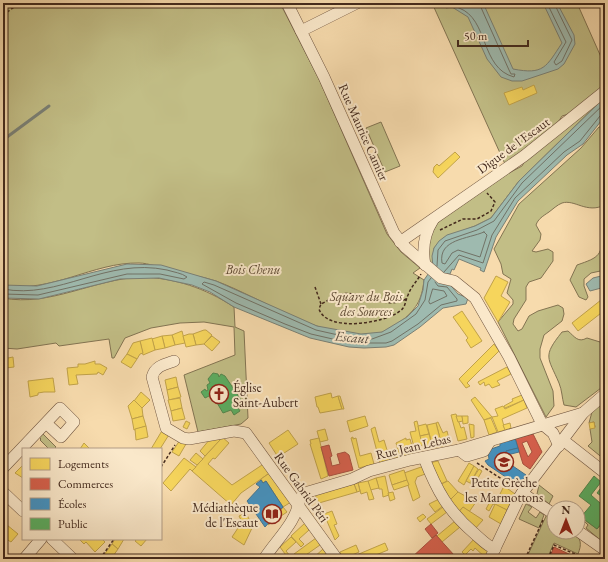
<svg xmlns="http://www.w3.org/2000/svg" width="608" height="562" font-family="'EB Garamond',serif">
<rect width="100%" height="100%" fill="#f7dbad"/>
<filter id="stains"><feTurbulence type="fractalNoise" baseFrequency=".005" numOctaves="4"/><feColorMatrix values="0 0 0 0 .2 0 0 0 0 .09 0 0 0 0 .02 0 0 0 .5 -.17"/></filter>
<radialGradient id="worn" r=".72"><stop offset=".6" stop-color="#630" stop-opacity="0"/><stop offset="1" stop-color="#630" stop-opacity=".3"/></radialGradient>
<g fill="#c2be86" stroke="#837452">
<path d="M3,3H280L319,79L387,234L401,252L420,268L413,273L424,280C422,300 416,310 400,322C392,328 383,333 372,335C322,340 262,298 216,281C201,276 184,274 169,270C160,268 149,263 139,263C93,262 51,294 3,285Z"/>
<polygon points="432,3 577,3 605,66 605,87 572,113 562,116 557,124 505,164"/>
<polygon points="605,97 519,181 491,218 475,226 443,238 434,248 433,267 427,257 428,241 438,222 509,173 522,166 526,159"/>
<polygon points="381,122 400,166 385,172 366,128"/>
<path d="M605,126V205C586,214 575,199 562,203C557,205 553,209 549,212C543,216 538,219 536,225L541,234L540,240L532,251L536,252L548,249L553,252V261L541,278L529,282L526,287V300L514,319L513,324L518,331L522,329L529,316L538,311L558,305L563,308L564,314L562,321L544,335L540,349V358L553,391L554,406L546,417L498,322L513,304V300L507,293L511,279L503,274L501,264L494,249L519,204L581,148L599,127Z"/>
<path d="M605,228V270L591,273L584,279V286L588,297L586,300L579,297L570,280L577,265C600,257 602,256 603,230Z"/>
<path d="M141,277C175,278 205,288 234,307L235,327L244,331L248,418L241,424L198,432L184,375L235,355L234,327L204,322L180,323L151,328L125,338L114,358H112L109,339L59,346L56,343L17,349L3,348V298C50,307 94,279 141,277Z"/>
<path d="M568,331C575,337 578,343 587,338L600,342L605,341V374L602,377L605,385L576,407L564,405C562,398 562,390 559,383C548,357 542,357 562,332Z"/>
<polygon points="605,401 605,460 588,446 592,442 590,429 595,427 594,422 589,423 592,412"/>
<polygon points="43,434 56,447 54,449 49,449 40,440 41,439 39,437"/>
<polygon points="539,485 553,496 549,504 537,494"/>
<polygon points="526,504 532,507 528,512 536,518 540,512 544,515 539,528 519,519"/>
<path d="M547,514L554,519V532H574C581,539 582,544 578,554L554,543L547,559H526Z"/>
<polygon points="585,520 597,529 605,521 605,544 586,528 588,525 584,521"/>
</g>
<g fill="#9ebaaf" stroke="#7a8075">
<path d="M444,3H482L484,5L513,69C544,75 546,67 562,43L543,3H557L574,35L575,44L564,64L558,69L522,81H512L501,77L487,59L468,17L452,7L446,8Z"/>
<polygon points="605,97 605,116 583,144 567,155 518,201 496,237 484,272 480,270 481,268 459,259 454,270 452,269 450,274 447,274 448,282 458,294 468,298 466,304 443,308 420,327 394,345 386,347 364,348 349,347 310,338 234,307 210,292 192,285 159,278 120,279 39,299 3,298 3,285 37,286 127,264 161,265 216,281 317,326 361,334 382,332 407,317 418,306 423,290 424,280 433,267 432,256 434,248 439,241 447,235 475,226 491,218 519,181"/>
<polygon points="605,275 605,287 590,291 586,284 593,278"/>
</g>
<g fill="#f6d55c" stroke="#c1a249">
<polygon points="534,85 537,93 509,105 504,93 522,87 523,90"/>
<polygon points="455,152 460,157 438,178 433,172 434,167 437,164 439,166"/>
<polygon points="496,276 508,282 501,296 510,302 498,322 484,298"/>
<polygon points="601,300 605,305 605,310 578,331 572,323"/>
<polygon points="462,311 482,341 471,348 466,340 468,338 453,317"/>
<polygon points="204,330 206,330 212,335 204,344 196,345 193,334"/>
<polygon points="182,331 185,343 175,345 172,335"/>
<polygon points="189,334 193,334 196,345 186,347 183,336"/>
<polygon points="172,335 175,345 165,348 162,336"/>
<polygon points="162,336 165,348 155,350 152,339"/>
<polygon points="212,336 220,342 212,351 204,344"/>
<polygon points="152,338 155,350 143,355 140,341"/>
<polygon points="140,341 143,353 140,354 137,359 127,354 133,343"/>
<polygon points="494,344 499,351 467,383 470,386 466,388 459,379"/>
<polygon points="127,354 137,359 131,368 121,362"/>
<polygon points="13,357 14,367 6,368 7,379 3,380 3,359"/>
<polygon points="95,361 95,364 100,364 107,368 103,375 98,372 97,374 76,375 78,384 69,385 67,368 78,367 78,364 85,364"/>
<polygon points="507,367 511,374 497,381 500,385 492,388 489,384 485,386 484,382 480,385 478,382"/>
<polygon points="176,377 178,387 167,390 165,380"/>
<polygon points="53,378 55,392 44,392 38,393 38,395 30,397 28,381"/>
<polygon points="178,387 181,397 169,400 167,390"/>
<polygon points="141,392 150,400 142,408 134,401"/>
<polygon points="331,393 332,398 338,396 342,409 320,413 318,407 317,407 315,397"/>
<polygon points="522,395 524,400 505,408 504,406 513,401 512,399"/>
<polygon points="338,396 340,396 344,409 342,409"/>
<polygon points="475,397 492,417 484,420 471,400"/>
<polygon points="180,398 182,408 171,411 168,400"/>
<polygon points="134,400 142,408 143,416 132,419 128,406"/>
<polygon points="524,400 527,408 502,419 505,430 498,432 492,417 498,416 495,409 503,406 505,409"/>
<polygon points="182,408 185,419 173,421 171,411"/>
<polygon points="456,414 461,428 464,427 467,439 458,441 451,415"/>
<polygon points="143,416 146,426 134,430 132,419"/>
<polygon points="365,416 368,426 350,432 347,421"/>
<polygon points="456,416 462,416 463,421 458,422"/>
<polygon points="462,416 468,416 468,423 463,424"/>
<polygon points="491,418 497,432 489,435 484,420"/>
<polygon points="186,421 190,423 187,429 183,427"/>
<polygon points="417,421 423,445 414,447 410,432 416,431 414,422"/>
<polygon points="438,422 443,433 447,431 450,443 442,446 436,423"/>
<polygon points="594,422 595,428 590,429 589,423"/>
<polygon points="436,423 442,446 433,448 427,425"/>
<polygon points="510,423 511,428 505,430 503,425"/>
<polygon points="426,424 429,434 420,436 418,426"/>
<polygon points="469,424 474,425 474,437 471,438"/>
<polygon points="146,426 148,437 136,440 135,429"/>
<polygon points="375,427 379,442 384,440 390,460 380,463 371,429"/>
<polygon points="163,429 170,433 160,449 151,449"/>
<polygon points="325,429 328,440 320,442 317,431"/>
<polygon points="288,430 298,444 278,457 269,443"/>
<polygon points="429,434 432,445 426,447 425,444 423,445 420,436"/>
<polygon points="222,437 229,443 215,459 213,458 208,464 232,485 265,463 271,472 241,493 231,505 192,471"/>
<polygon points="353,437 353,439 356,438 360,456 371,453 374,464 359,468 351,438"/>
<polygon points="218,438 220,440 205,456 200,451 210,439"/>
<polygon points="319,438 328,476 321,479 310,444 311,444 310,440"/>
<polygon points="406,438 406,440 410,439 414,453 400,457 396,443"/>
<polygon points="180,440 186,444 179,456 172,452"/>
<polygon points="84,443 90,449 80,449"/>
<polygon points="398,449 400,457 395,458 392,450"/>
<polygon points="196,453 203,459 197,465 190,460"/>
<polygon points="184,458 196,467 192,471 190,469 171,491 163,483"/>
<polygon points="438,461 447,481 439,485 429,463"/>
<polygon points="469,463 474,466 464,485 458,481"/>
<polygon points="23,465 23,478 15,473"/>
<polygon points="424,466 428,473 417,477 415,482 420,497 413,501 404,473"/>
<polygon points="474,466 478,469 470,483 466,481"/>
<polygon points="479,469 482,471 474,485 470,483"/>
<polygon points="404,470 407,480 392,485 389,475"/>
<polygon points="271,472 291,502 283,507 266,481 263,483 261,479"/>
<polygon points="385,476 389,495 383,497 382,489 379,489 376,478"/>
<polygon points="376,478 379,488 370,490 368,481"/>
<polygon points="407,480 409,485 394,490 392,485"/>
<polygon points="368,481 374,499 369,500 367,492 361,494 358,483"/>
<polygon points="448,481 458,492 448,502 439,485"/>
<polygon points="358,483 360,491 357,492 354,484"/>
<polygon points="354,484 357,492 319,503 315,495"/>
<polygon points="504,486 515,494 511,502 499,496"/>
<polygon points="393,492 395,499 390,501 388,493"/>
<polygon points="458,492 476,502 469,512 463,507 457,514 448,502"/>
<polygon points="493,496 498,499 499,496 511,502 507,510 493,504 489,511 486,509"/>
<polygon points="439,499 443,506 435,512 429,504"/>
<polygon points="495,504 507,510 501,524 489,517"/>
<polygon points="283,507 287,512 268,525 272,521"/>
<polygon points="443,507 447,512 431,524 427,519"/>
<polygon points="463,507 483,520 474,530 457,514"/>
<polygon points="332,511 337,524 334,525 339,536 335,540 324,514"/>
<polygon points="246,513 250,521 248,525 252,528 244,545 232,537 242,522 239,516"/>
<polygon points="423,514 426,517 420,522 417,518"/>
<polygon points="455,521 460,527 442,542 437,536"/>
<polygon points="305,523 309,530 299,539 304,544 301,547 291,536"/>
<polygon points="7,525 18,534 11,542 3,537 3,530"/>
<polygon points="291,537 296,542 286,551 290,556 288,558 280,547"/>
<polygon points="316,538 320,545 303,557 304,559 295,559 292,556 294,554"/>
<polygon points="475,538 489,551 486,558 475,548 473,551 471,549 465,555 462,552"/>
<polygon points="79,539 102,539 105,542 95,552 86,542 84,544"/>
<polygon points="115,539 124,539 118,549 112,544"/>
<polygon points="137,539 147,539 141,546 135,541"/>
<polygon points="385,543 388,550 366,559 347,559"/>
<polygon points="112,544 118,549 111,559 101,559"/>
<polygon points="356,545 359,552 343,559 340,552"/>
<polygon points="323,549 330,559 312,559"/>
</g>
<g fill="#d6604d" stroke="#aa503f" fill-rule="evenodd">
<path d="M533,434L542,452L530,469L523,464L515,438ZM527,441L532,452L528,457L522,443Z"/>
<polygon points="329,445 332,456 330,457 332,466 340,464 337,454 345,452 349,455 353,470 329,476 321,447"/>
<polygon points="431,524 438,533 432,538 425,529"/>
<polygon points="436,535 454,555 451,559 410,559"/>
<polygon points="554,547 571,555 569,559 549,559"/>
</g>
<g fill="#4393c3" stroke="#437491">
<polygon points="515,438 518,448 506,451 507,455 504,460 526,475 519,486 488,465 485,461 489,459 488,453 491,449 500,446 500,443"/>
<polygon points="518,448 519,452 507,455 506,451"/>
<polygon points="261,480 263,483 266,481 283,507 265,527 247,501 260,487 256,484"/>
</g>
<g fill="#5aae61" stroke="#53864d">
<polygon points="213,373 218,374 219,377 221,374 225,376 241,400 238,403 237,406 240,411 234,415 231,410 223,413 213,396 209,396 205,398 201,392 205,389 206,391 208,390 207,385 210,383 208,379"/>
<polygon points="594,476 601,482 591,495 600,503 604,498 597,493 604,484 605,485 605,513 601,518 603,520 597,529 581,517 591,505 579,496"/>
</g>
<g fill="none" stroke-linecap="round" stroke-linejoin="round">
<g stroke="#717266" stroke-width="1">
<path d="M448,3C453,4 455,6 459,8C489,19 480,68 514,77L515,74H511L509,70L479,3"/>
<polyline points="547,3 566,42 554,62 556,65 562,61 572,40 554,3"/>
<path d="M484,232L487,235L480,257L458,250L452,253L445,264L442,263C438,239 468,239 484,232Z"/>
<polyline points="437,266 438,250 445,241 477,230 494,221 522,183 605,103"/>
<polyline points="444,272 459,255 483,263 492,235 515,198 564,152 580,141 600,116 605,114"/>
<polyline points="431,278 428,282 425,300 416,314 391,332 372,339 347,337 316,330 214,285 204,282 202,284 236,303 285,324 311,334 350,343 386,343 392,341 418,324 441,305 457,301 457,299 447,287 438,286 435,282"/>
<path d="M3,289C59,300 106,257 167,270C173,272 182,273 187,277L184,279L160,274H127L38,295L3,294"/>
<polygon points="433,289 444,291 447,296 430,304 429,302"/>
</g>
<polyline stroke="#7a8075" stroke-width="3" points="3,140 49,106"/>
<g stroke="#715641" stroke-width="12">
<g id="minor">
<polyline points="287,3 324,77 394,233 405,247 441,278 454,281 475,298 509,357 542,424"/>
<polyline points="301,31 357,3"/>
<polyline points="400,242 524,156 605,91"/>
<path d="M425,265C422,249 424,234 433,220"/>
<path d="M174,361C165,364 155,366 152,377L166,428L183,438L189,439L234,431L246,433L337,559"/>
<polyline points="542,424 553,433 559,446"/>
<polyline points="563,440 605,473"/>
<polyline points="459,450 467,456 484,451 490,441"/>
<path d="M424,458C437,491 448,511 475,534C482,540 487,546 495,549"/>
<polyline points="3,468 60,408 74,422 61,437 46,423"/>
<polyline points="3,492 23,511"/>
<polyline points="522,493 554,514"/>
<polyline points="578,531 605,550"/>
<polyline points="52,539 73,559"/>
<polyline points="24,559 41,539"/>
<path d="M264,559C276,540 297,522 300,498L308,492L352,479L369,471L410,460L459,450L583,413"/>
<polyline points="490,559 520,496 583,413 605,394"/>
</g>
</g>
<g stroke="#442a1d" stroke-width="1.5" stroke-dasharray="3 2" stroke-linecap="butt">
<polyline points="3,15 20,3"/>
<polyline points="440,230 463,219 477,219 491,211 495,202 487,193"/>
<polyline points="315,287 321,304"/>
<path d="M406,299C383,311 364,290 341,294C334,295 328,301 321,304L319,309C327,333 385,323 400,311C406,307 405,301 408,295C411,287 417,281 421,274"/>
<polyline points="477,463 514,487"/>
<polyline points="161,467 175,445"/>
<polyline points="100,559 114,539"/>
<polyline points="525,559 543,520"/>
<polyline points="548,559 554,545 582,557"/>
</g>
<use href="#minor" stroke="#fae8ca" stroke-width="11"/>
</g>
<defs>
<g id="church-ring" transform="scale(1)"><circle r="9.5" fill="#fae8ca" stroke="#8f2418" stroke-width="1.5"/><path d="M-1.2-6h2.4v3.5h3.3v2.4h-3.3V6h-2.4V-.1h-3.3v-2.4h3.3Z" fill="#8f2418"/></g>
<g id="school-ring" transform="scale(1)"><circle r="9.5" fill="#fae8ca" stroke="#8f2418" stroke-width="1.5"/><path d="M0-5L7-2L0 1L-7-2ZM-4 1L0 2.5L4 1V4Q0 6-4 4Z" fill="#8f2418"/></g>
<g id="library-ring" transform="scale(1)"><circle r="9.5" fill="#fae8ca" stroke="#8f2418" stroke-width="1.5"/><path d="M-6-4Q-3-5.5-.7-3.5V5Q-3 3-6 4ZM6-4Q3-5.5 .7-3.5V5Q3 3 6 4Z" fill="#8f2418"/></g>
</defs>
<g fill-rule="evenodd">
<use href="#church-ring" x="219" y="394"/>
<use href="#school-ring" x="504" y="462"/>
<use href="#library-ring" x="272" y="514"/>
</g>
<g text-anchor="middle" stroke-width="4" stroke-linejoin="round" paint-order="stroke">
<g font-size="13" fill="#442a1d" stroke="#fae8ca">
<text transform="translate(364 132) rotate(66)" y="5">Rue Maurice Camier</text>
<text transform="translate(513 145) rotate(-36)" y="5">Digue de l'Escaut</text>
<text transform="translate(413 446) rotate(-13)" y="5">Rue Jean Lebas</text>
<text transform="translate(302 487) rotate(54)" y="5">Rue Gabriel Péri</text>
</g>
<g font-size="13" font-style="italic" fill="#5d4832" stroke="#fae8ca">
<text x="253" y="274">Bois Chenu</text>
<text x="366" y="301">Square du Bois<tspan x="366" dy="15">des Sources</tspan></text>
</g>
<g font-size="13" fill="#442a1d" stroke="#fae8ca" text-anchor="start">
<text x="233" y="392">Église<tspan x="233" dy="15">Saint-Aubert</tspan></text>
<text x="504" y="487" text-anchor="middle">Petite Crèche<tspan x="504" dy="15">les Marmottons</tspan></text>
<text x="258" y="512" text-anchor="end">Médiathèque<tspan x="258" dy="15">de l'Escaut</tspan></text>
</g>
<g font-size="14" font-style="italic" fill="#5a4e42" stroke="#fae8ca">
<text transform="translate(352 337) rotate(5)" y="5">Escaut</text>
</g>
</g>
<rect width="608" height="562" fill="none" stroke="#f7dbad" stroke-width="16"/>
<rect x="4" y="4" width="600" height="554" fill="none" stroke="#442a1d" stroke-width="2"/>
<rect x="8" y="8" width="592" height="546" fill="none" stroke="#442a1d"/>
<rect x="22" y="448" width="140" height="92" fill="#fae8ca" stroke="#b19c85"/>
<rect x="30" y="458" width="20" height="12" fill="#f6d55c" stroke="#b19c85"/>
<text x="58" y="468" font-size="12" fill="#442a1d">Logements</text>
<rect x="30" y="478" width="20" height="12" fill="#d6604d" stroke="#b19c85"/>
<text x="58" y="488" font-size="12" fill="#442a1d">Commerces</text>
<rect x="30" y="498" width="20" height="12" fill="#4393c3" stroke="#b19c85"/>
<text x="58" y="508" font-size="12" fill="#442a1d">Écoles</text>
<rect x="30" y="518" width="20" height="12" fill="#5aae61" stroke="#b19c85"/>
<text x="58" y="528" font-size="12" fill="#442a1d">Public</text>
<g transform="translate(566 520)"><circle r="19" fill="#fae8ca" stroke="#b19c85"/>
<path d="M0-3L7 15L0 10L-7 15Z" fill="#8f2418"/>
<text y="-6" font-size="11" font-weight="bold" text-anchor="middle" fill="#442a1d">N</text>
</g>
<path d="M458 40v6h70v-6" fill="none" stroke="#442a1d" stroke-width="2"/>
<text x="464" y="40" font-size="12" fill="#442a1d" stroke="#fae8ca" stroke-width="3" paint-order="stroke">50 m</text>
<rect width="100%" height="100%" filter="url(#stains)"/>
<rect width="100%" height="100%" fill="url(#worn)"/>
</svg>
